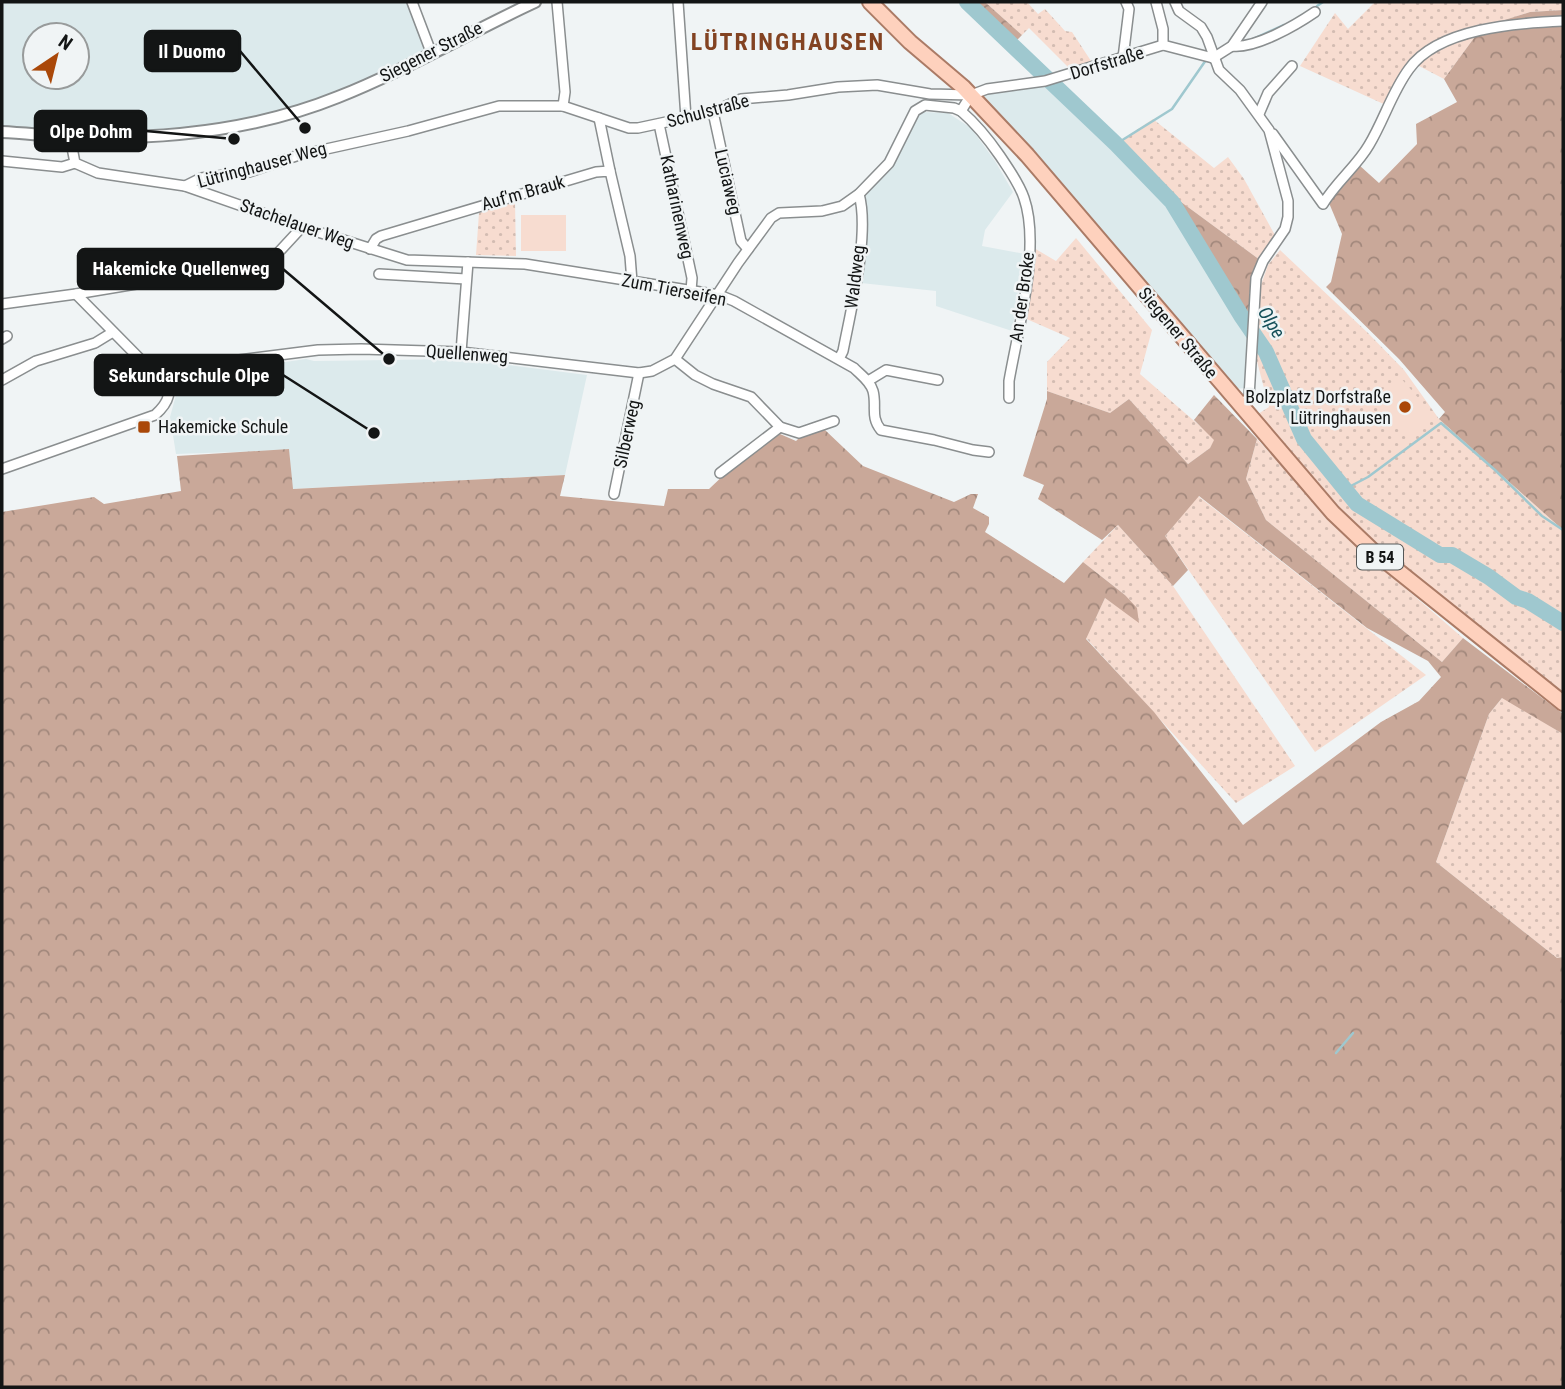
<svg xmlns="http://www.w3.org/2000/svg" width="1565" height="1389" font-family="'Roboto Condensed',sans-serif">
<defs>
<pattern id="grass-dots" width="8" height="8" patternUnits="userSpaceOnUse" patternTransform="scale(1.75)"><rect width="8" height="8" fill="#f7dcd0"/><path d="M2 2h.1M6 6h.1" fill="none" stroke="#d3bcb2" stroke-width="1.8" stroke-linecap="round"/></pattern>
<pattern id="forest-crowns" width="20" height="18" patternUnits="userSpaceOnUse" patternTransform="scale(1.75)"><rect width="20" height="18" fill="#c9a899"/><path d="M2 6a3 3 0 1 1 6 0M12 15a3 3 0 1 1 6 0" fill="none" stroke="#a2887c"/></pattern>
</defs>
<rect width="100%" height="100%" fill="#f0f4f5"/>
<g fill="#dceaec" fill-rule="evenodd">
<path d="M2,2H417L413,4L431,52L336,99L180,134L2,132ZM35,35H77V77H35Z"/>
<polygon points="1048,85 1113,147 1164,204 1247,331 1247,388 1233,389 982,99 986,93"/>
<polygon points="923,112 948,113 971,128 995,161 1013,192 985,230 982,246 1025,254 1012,331 936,306 936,291 861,283 866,196 870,187 895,163 916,118"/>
<polygon points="306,359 314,361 462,359 587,375 565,475 292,489 289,450 176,454 170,417 181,377"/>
</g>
<g fill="url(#grass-dots)">
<polygon points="985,2 1027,2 1038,14 1045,9 1065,31 1072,32 1091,61 1070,69 1029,28 1022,35"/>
<polygon points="1375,2 1563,2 1563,10 1530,12 1482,27 1444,79 1419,66 1411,66 1388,106 1300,66 1335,13 1348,29"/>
<polygon points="1153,119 1214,168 1228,157 1244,179 1276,237 1260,260 1177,199 1117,143"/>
<polygon points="515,202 516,256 476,255 479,213"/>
<polygon points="1076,238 1152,330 1140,374 1215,439 1210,448 1188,464 1129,399 1110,413 1047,391 1047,362 1070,338 1022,317 1034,248 1056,261"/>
<path d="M1280,250L1368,333L1404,370L1439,419L1563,530V695C1478,628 1391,562 1316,483C1295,461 1277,437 1258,414L1269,407L1255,354L1257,296L1268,265Z"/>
<polygon points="1257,439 1348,539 1463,638 1442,662 1266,520 1246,479"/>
<polygon points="1198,496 1426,675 1315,752 1165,536"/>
<polygon points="1118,525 1173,586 1295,766 1236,803 1086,638 1105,598 1139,621 1125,595 1083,562"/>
<polygon points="1503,697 1563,734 1563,957 1557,958 1436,862 1489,714"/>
</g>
<g fill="url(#forest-crowns)">
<polygon points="971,2 985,2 1022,35 1014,43"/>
<polygon points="1563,10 1563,530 1439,419 1445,412 1399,359 1326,287 1331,282 1342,234 1329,203 1359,165 1379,183 1417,144 1416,124 1457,102 1444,79 1482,27 1530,12"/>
<polygon points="1136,161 1177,199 1260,260 1249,295 1249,322 1174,202"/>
<polygon points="1047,391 1110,413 1129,399 1188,464 1210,448 1214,440 1194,420 1214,395 1257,439 1246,479 1266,520 1442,662 1463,638 1563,714 1563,734 1502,698 1489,714 1436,862 1557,958 1563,957 1563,1387 2,1387 2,512 94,497 104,504 181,491 177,456 289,449 293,489 565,475 560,496 664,506 668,489 709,489 727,472 780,434 796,441 801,436 825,430 863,466 954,502 971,494 978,494 973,508 989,517 989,524 985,532 1064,583 1083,562 1125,595 1137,608 1139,623 1105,598 1086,639 1154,712 1243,825 1381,722 1419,701 1441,677 1428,661 1367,628 1199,496 1165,536 1188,570 1173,586 1118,525 1102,540 1038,499 1044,485 1023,476 1047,399"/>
</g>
<g fill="#f7dcd0">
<rect x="521" y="215" width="45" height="36"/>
<polygon points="1399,376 1435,417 1412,438 1375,396"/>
</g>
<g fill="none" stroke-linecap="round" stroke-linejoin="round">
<g stroke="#9fc8cf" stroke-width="2.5">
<polyline points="1317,6 1323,2"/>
<polyline points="1249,41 1284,25"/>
<polyline points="1116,144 1172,109 1206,60"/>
<polyline points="1345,489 1368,477 1441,423 1495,470 1542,516 1563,530"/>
<polyline points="1336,1053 1353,1033"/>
</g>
<polyline stroke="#9fc8cf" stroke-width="16" points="967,2 1116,144 1172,202 1242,317 1266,352 1304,439 1357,504 1440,555 1452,555 1489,577 1516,597 1528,601 1563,623"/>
<g stroke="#8a8e8f" stroke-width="12">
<g id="minor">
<polyline points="412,2 431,52"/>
<polyline points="557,2 565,92 563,106"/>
<polyline points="678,2 686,118"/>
<polyline points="1156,2 1163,29 1163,45"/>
<polyline points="1175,2 1179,11 1201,27 1207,37 1219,70 1240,90 1269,130 1288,201 1288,217 1285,229 1263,261 1256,278 1249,397 1241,407"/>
<path d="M1232,46C1255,49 1296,25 1315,12"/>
<polyline points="1123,58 1129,9 1126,2"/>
<polyline points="1213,58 1232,46 1262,2"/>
<path d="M971,95L961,111C975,123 989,140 1000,156C1008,168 1019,183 1024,198C1041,247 1018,329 1009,381V398"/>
<polyline points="713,112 741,241 748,249"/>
<polyline points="1259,114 1268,93 1292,66"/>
<polyline points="599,118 610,171"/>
<polyline points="659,124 692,278 691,291"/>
<path d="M1273,134L1323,204C1336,182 1357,166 1369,145C1384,120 1392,92 1409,69C1438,28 1517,23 1563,21"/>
<path d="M70,137L75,163L98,173L185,186L302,227L407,260L525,264L719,295L734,301L854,368C861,375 870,381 873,391C877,406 870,417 881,430L934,440L973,450L989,452"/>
<polyline points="2,161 62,167 75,163"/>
<polyline points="185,186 201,178 249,172 299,155 408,131 499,106 563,106 629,128 638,128 713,112 741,99 788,95 838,87 877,85 930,94 971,95 987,89 1045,81 1163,45 1213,58"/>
<polyline points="370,249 376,239 381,236 596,172 610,171 630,256 632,282"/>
<polyline points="379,274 466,279"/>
<polyline points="76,294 144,363 161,370 318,350 361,349 461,352 639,373 652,371 675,359 738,263 771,218 779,213 822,211 842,206 859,194 889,163 915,111 925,105 954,108 961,111"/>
<polyline points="2,304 76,294 250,265 277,254 302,227"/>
<polyline points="2,339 7,336"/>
<polyline points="461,352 468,262"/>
<polyline points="675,359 695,375 713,384 751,397 780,427 799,433 834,421"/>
<path d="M839,359L843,351C851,309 870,234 859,194"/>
<polyline points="2,380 36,361 95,343 113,332"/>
<polyline points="868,381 886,370 938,380"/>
<path d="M2,469L155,415C172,400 170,391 168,370"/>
<polyline points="720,473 780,427"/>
<polyline points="614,494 639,373"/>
</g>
</g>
<g stroke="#8a8e8f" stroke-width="14">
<path id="tertiary" d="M2,132C25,133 48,136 71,137C161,140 254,131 338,97C404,71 470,32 535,2"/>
</g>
<g stroke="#ab7b66" stroke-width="18">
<polyline id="primary" points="870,2 910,42 963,87 1027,155 1333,513 1373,551 1563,703"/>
</g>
<use href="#minor" stroke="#fff" stroke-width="9"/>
<use href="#tertiary" stroke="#fff" stroke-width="10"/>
<use href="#primary" stroke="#fed1bd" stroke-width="14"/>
</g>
<g fill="#aa4809" stroke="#f0f4f5" stroke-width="2.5">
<circle cx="1405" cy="407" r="7"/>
<rect x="137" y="420" width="14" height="14" rx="3.5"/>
</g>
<g text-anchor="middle" stroke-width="5" stroke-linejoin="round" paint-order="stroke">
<rect fill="#f0f4f5" stroke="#555858" stroke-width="2" x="1357" y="544.5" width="46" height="25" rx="5"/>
<g font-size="16" font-weight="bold" fill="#131515">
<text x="1380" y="563">B 54</text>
</g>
<g font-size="18" fill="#131515" stroke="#f0f4f5">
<text transform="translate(431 52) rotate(-27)" y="6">Siegener Straße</text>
<text transform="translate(1107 63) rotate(-17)" y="6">Dorfstraße</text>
<text transform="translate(708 111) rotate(-15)" y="6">Schulstraße</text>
<text transform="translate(262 165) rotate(-15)" y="6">Lütringhauser Weg</text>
<text transform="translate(728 182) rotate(77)" y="6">Luciaweg</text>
<text transform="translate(523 193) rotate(-16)" y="6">Auf'm Brauk</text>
<text transform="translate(677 207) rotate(78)" y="6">Katharinenweg</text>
<text transform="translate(297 224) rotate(19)" y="6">Stachelauer Weg</text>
<text transform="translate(855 277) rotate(-83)" y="6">Waldweg</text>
<text transform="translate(674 290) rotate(11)" y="6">Zum Tierseifen</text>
<text transform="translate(1022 297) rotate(-82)" y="6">An der Broke</text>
<text transform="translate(1178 333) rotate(50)" y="6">Siegener Straße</text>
<text transform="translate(467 354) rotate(4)" y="6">Quellenweg</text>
<text transform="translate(627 434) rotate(-78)" y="6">Silberweg</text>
</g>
<g font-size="18" fill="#131515" stroke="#f0f4f5" text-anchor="end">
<text x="1391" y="403">Bolzplatz Dorfstraße<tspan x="1391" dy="21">Lütringhausen</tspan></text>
<text x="158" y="433" text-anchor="start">Hakemicke Schule</text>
</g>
<g font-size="19" font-style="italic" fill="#154f59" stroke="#f0f4f5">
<text transform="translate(1272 322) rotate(58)" y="7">Olpe</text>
</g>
<g font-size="24" font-weight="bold" letter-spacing="2" fill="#834322" stroke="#f0f4f5">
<text x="788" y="50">LÜTRINGHAUSEN</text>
</g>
</g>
<path fill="none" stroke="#131515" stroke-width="2.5" d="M305 128L240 51M234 139L146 131M389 359L283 269M374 433L283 375"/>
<g fill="#131515" stroke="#f0f4f5" stroke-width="2.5">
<circle cx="305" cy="128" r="7"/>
<circle cx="234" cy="139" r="7"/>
<circle cx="389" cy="359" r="7"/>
<circle cx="374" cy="433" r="7"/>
</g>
<g fill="#131515" stroke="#131515" stroke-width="2.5">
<rect x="145" y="31" width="95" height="40" rx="7"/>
<rect x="35" y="111" width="111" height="40" rx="7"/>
<rect x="78" y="249" width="205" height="40" rx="7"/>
<rect x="95" y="355" width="188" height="40" rx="7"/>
</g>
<g font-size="19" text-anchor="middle" font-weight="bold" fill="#fff">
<text x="192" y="58">Il Duomo</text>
<text x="91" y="138">Olpe Dohm</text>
<text x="181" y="275">Hakemicke Quellenweg</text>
<text x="189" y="382">Sekundarschule Olpe</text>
</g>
<rect width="1565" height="1389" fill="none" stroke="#131515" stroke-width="7"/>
<g transform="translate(56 56) rotate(35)"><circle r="33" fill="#f0f4f5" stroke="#989b9b" stroke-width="2"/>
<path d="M0-5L12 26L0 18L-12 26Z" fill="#aa4809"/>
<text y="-10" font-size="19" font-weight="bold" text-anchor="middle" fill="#131515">N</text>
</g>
</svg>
